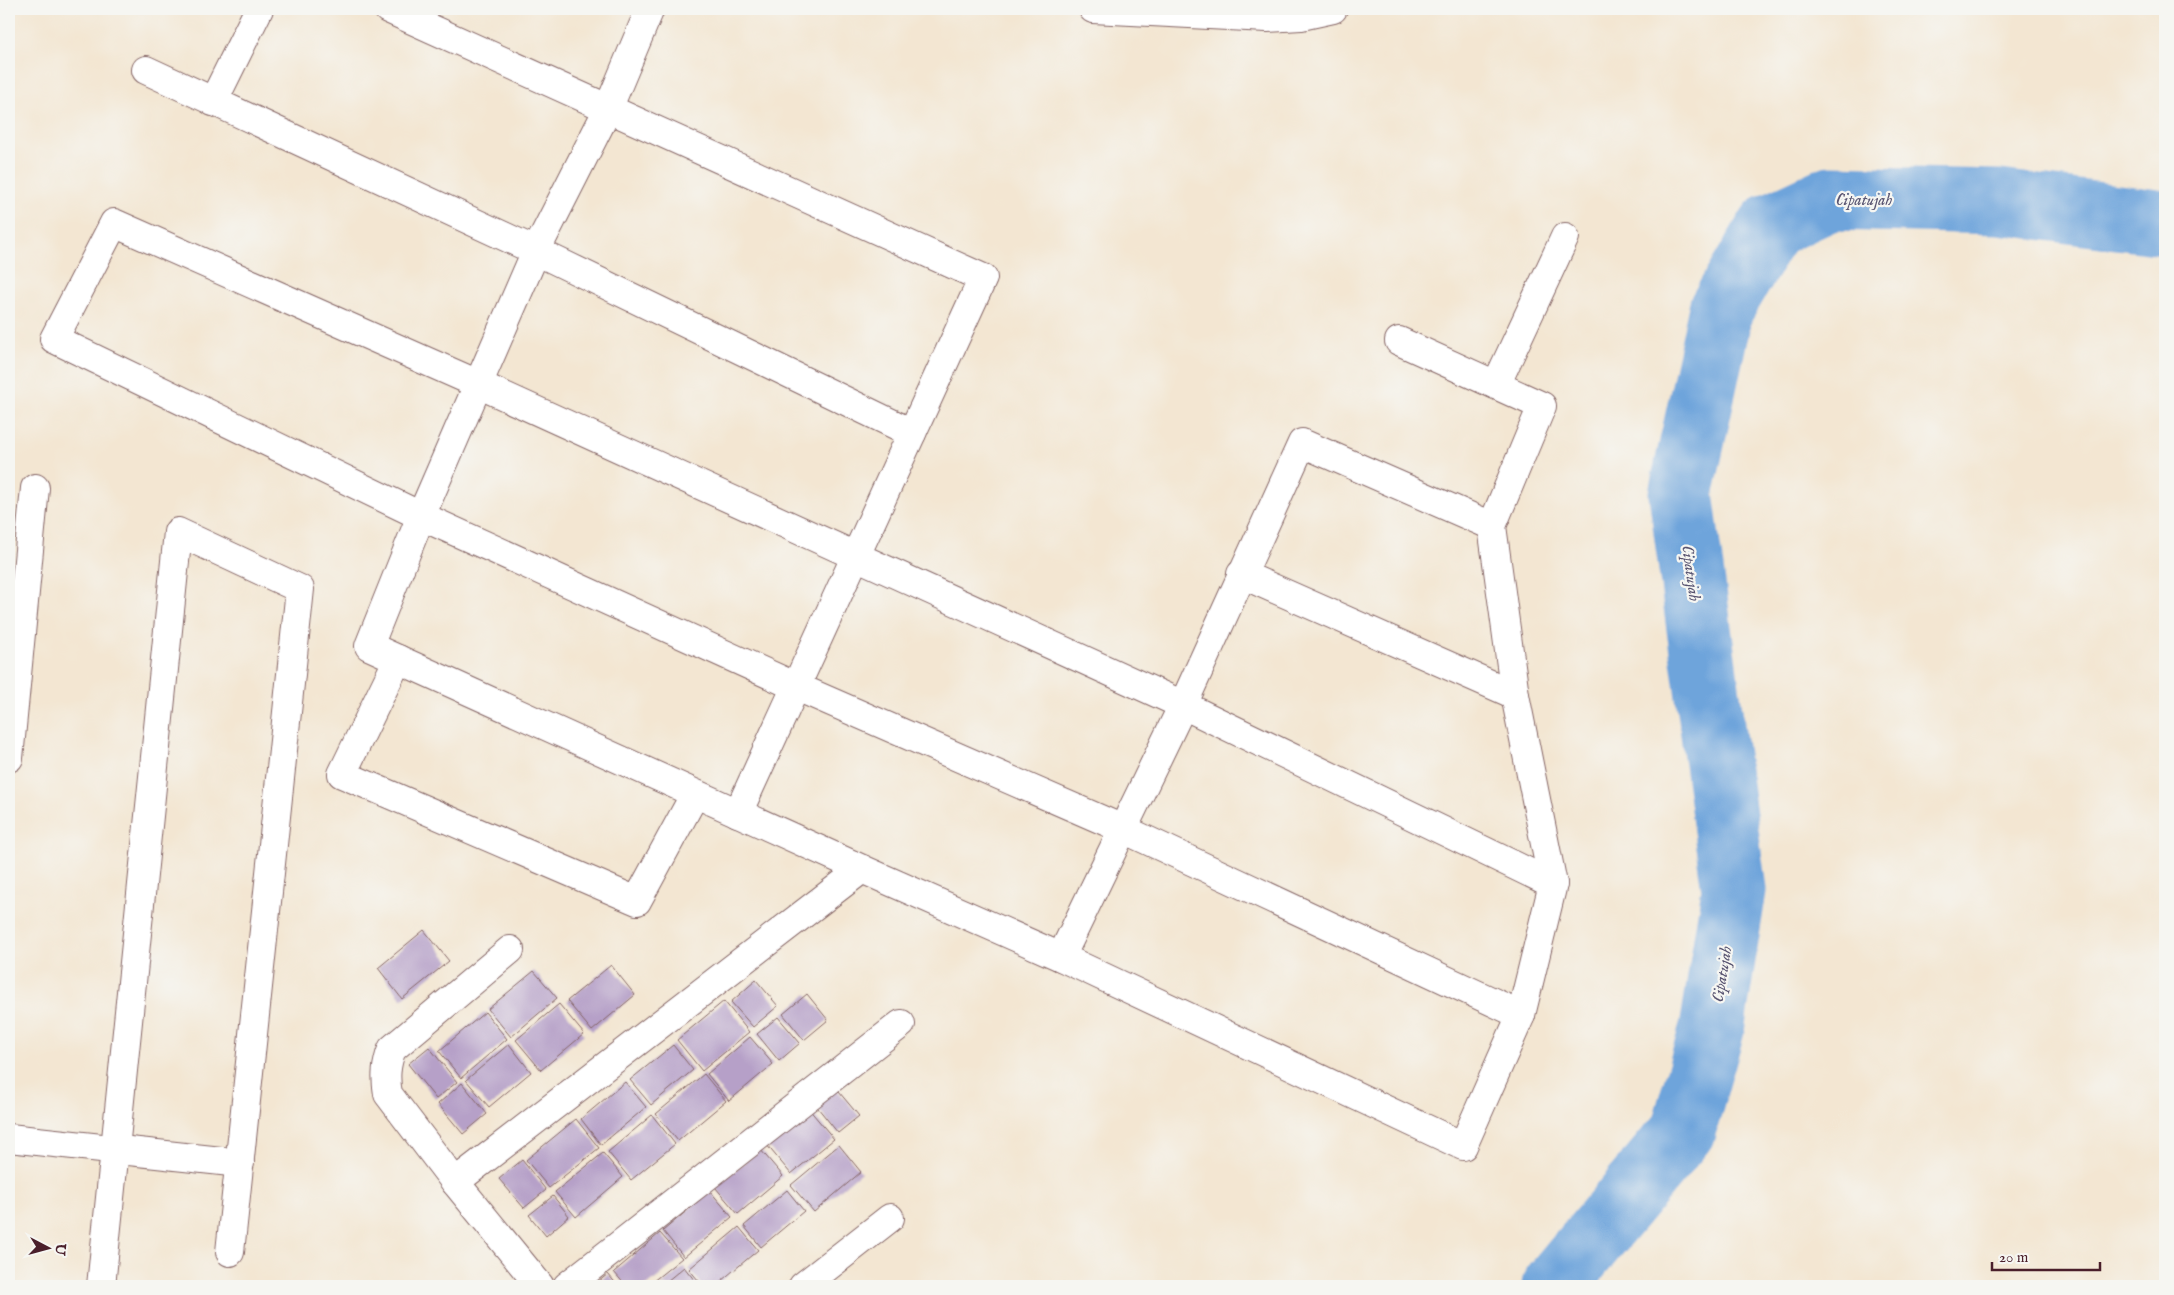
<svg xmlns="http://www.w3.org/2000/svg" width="2174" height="1295" font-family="'IM FELL English',serif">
<rect width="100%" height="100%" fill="#f6f6f2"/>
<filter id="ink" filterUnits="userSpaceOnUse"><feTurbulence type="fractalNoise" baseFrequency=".02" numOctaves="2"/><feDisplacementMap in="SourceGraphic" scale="10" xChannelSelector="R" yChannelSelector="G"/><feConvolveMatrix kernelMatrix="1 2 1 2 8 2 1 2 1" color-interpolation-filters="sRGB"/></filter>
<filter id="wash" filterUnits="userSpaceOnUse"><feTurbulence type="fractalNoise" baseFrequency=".0096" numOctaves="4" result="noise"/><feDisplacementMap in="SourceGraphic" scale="20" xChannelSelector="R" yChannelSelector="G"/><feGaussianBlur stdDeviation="1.12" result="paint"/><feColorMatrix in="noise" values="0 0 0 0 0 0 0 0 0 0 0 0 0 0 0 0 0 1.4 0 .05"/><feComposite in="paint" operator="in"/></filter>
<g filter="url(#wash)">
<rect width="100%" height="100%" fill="#f3e6d2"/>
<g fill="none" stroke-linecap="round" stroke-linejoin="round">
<polyline stroke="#6ea4db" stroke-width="65" points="1554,1286 1683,1131 1712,1029 1734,890 1681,494 1721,309 1770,226 1830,198 1999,202 2165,223"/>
</g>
<g id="blocks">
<g fill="#b6a0c8">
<polygon points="424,930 449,961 402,999 378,968"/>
<polygon points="611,965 635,995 592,1031 567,1001"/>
<polygon points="534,971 557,998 511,1037 488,1009"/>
<polygon points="756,980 778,1006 753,1027 731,1002"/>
<polygon points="807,994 828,1020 804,1040 783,1014"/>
<polygon points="724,1001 749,1032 702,1071 677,1040"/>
<polygon points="559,1004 584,1034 541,1070 516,1040"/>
<polygon points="485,1012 507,1039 461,1078 439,1051"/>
<polygon points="778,1017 800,1043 779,1061 757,1034"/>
<polygon points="750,1037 773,1064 729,1101 707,1074"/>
<polygon points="509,1044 531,1072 489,1107 466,1080"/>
<polygon points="673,1045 693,1070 651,1105 630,1080"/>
<polygon points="429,1047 457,1082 436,1099 408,1064"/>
<polygon points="704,1074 726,1101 678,1141 656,1114"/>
<polygon points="625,1082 646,1107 601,1145 581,1119"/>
<polygon points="462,1083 487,1114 463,1134 438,1104"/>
<polygon points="834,1086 859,1116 838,1133 814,1103"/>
<polygon points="808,1108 834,1139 791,1174 766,1144"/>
<polygon points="652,1115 675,1144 631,1180 608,1152"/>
<polygon points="576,1119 599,1148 549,1188 526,1160"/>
<polygon points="839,1145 861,1172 814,1212 791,1185"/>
<polygon points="760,1149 783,1176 738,1214 715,1187"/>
<polygon points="603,1153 623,1177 576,1217 555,1192"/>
<polygon points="522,1160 546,1190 524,1208 499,1179"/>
<polygon points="787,1190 804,1211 761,1247 744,1226"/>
<polygon points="710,1191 732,1217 684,1257 663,1231"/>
<polygon points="553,1196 569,1216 546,1236 529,1215"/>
<polygon points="739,1227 758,1250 715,1286 703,1286 689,1269"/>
<polygon points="660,1233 682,1258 647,1286 626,1286 614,1272"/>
<polygon points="684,1267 699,1286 661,1286"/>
<polygon points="608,1274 618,1286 593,1286"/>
</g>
</g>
</g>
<g filter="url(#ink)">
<use href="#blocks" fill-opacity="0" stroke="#856565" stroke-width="1"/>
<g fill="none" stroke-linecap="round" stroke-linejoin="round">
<g stroke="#856565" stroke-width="30">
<g id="minor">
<polyline points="388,9 983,278 738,813"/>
<polyline points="650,9 608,109 536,251 421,516 369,646 862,869 1061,957 1463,1146 1521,1015 1553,884 1515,695 1492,526 1542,406 1399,341"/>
<polyline points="1093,9 1267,18 1301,16 1333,9"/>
<polyline points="146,70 536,251 912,433"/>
<polyline points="213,102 259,9"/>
<polyline points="1496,385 1565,237"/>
<polyline points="1241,574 1515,695"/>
<polyline points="398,659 342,774 637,901 695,794"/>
<polyline points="9,758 35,488"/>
<path d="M510,950L392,1049C386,1065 385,1077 388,1094L455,1182L540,1286"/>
<polyline points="1061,957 1183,705 1302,443 1492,526"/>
<polyline points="1521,1015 1123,829 797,687 421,516 54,339 114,223 478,384 1183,705 1553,884"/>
<polyline points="9,1138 240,1163"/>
<polyline points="455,1182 862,869"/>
<polyline points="101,1286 178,532 300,589 230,1252"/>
<polyline points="567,1286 901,1024"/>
<polyline points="803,1286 890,1218"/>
</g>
</g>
<use href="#minor" stroke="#fff" stroke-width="28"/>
</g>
</g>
<g text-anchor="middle" stroke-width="4.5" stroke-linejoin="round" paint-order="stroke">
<g font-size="16" font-style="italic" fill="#585471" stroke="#f6f6f2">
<text x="1864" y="205">Cipatujah</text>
<text transform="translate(1692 573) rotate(82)" y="6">Cipatujah</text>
<text transform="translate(1721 974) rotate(-81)" y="6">Cipatujah</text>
</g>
</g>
<rect width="2174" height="1295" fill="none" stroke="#f6f6f2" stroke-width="30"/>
<g transform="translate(48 1248) rotate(96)" stroke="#f6f6f2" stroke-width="4" paint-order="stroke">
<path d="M0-4L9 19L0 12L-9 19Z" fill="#4a1f2b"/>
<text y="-8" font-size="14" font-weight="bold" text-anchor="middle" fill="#4a1f2b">U</text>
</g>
<path d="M1992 1262v8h108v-8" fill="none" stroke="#4a1f2b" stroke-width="2.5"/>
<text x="1999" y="1262" font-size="15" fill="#4a1f2b" stroke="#f6f6f2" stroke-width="4" paint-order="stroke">20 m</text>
</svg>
